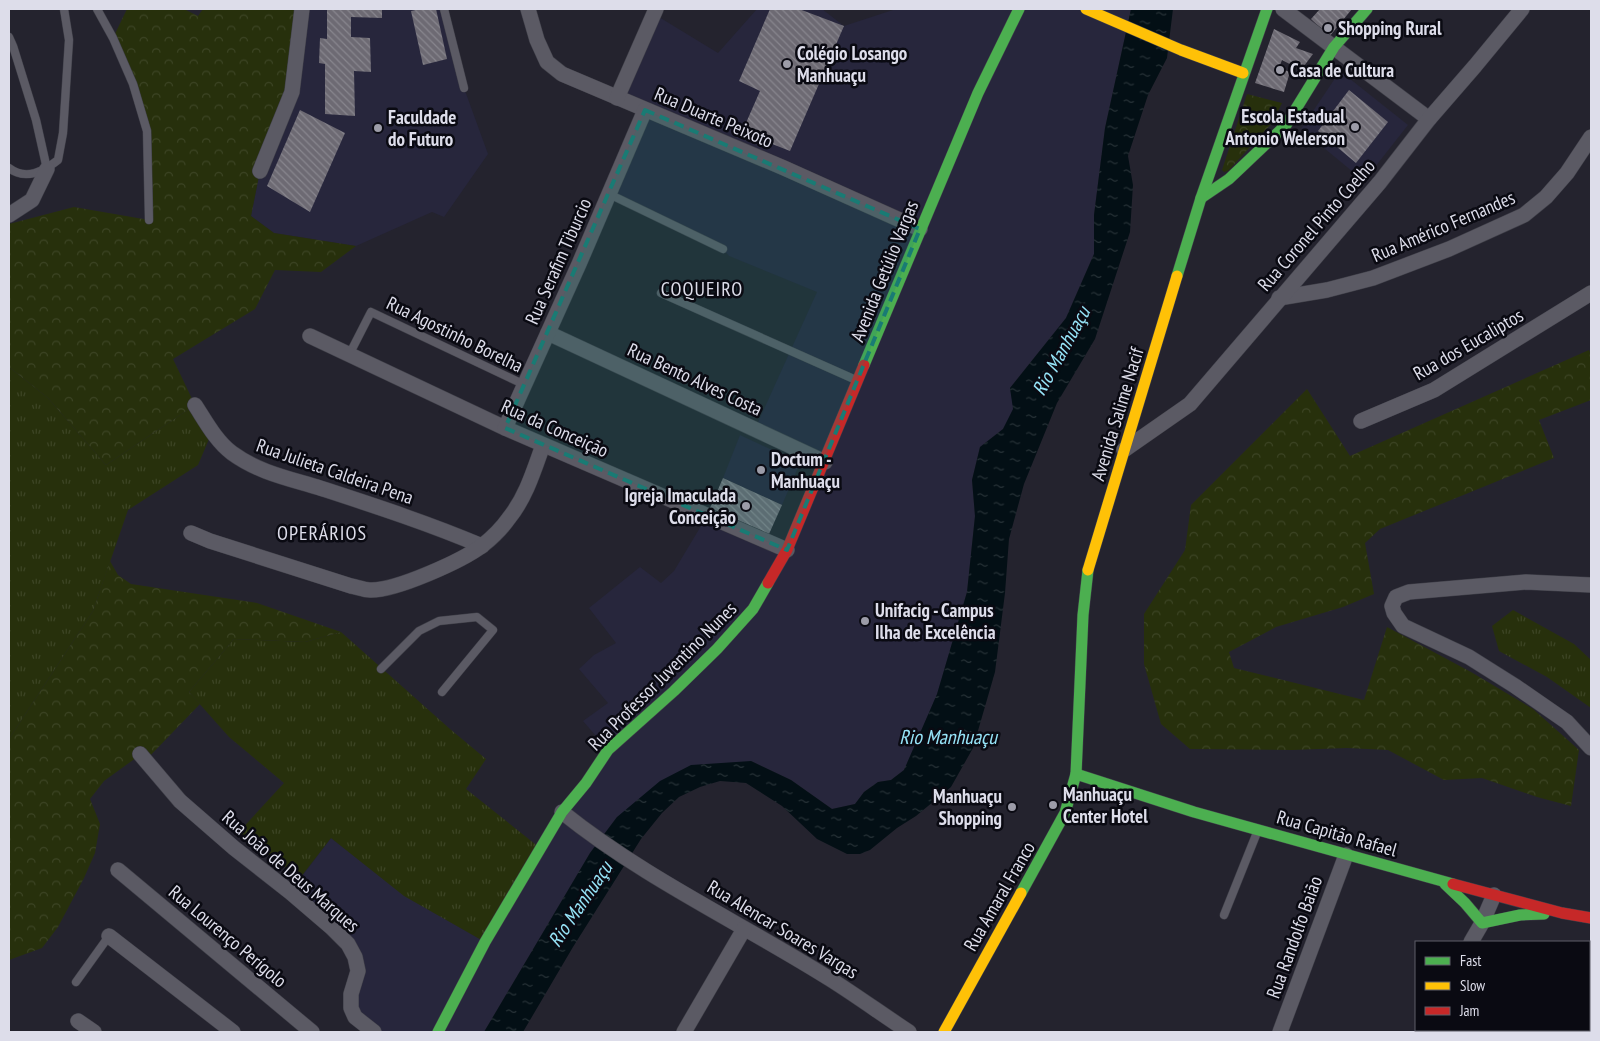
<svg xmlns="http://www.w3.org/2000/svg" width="1600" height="1041" font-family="'PT Sans Narrow',sans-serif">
<defs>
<pattern id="grass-tufts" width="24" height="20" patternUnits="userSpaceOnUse" patternTransform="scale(1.25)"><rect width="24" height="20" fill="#27300c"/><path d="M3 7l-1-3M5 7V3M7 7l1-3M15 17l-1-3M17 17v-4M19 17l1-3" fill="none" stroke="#3c4424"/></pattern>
<pattern id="forest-crowns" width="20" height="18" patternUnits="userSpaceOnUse" patternTransform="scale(1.25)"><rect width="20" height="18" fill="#27300c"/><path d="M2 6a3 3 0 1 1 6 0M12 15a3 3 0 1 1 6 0" fill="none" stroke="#3c4424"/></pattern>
<pattern id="water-ripples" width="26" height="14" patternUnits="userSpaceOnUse" patternTransform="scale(1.25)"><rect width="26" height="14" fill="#030f15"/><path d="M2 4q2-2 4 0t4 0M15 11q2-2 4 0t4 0" fill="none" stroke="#273237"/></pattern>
<pattern id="building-back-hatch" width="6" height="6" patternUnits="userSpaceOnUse" patternTransform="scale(1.25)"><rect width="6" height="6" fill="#6d6a73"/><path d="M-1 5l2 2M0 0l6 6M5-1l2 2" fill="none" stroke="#88868e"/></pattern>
</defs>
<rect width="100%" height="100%" fill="#24232e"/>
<g fill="#27263c">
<polygon points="302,9 444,9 464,88 488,154 444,217 432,212 356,246 274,233 251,216 260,171"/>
<polygon points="757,9 822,9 844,26 896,9 1131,9 1105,128 1094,215 1094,254 1066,318 1010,388 1014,409 1003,429 980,447 972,480 975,516 967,592 937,695 904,770 891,780 878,782 864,792 855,804 832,809 791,780 751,761 617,817 590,853 484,1032 374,1032 355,1017 355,957 290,892 331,838 405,896 485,942 608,750 583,721 608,703 579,669 594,655 616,643 589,608 640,567 661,583 674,571 707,516 787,550 825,462 755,429 817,292 729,256 723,249 609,194 645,110 617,98 654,14 718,53"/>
<polygon points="1340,71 1408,125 1364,181 1301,129"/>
<polygon points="740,435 800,463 782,505 723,478"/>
</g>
<g fill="url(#grass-tufts)">
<polygon points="9,367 48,398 106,465 195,405 212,432 198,465 128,510 93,611 9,739"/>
<polygon points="1513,610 1574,644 1591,660 1591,708 1547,677 1499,651 1492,626"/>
<polygon points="341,632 450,729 486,759 466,789 540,848 485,942 404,896 331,838 300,878 238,833 284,783 229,737 189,692 234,639 305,642"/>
</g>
<g fill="url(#forest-crowns)">
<polygon points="127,9 184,9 198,16 203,9 302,9 294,81 260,171 251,216 274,233 356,246 321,272 275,270 255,309 173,359 195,405 106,465 48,398 9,367 9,224 74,207 149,220 147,131 113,38"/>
<polygon points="1247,94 1282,103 1272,123 1228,171 1224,172 1222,170"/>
<polygon points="1589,350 1591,355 1591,400 1539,420 1554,458 1380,529 1365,543 1374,594 1343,607 1276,627 1229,652 1234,668 1364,700 1387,627 1471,672 1533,709 1579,750 1571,806 1537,797 1482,778 1444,780 1388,750 1347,748 1292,750 1190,749 1161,724 1144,664 1144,614 1185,550 1191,505 1307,389 1350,456"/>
<polygon points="110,561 118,575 131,584 257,603 341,632 305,642 234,639 189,692 200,704 145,761 140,755 104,781 90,799 100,824 95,853 84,878 58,927 42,948 9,960 9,739 93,611"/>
</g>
<polygon fill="url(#water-ripples)" points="1131,9 1173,9 1167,58 1148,95 1128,156 1133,185 1130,232 1095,339 1057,403 1024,484 1009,539 1005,593 995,672 973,748 951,787 916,816 897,828 870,850 860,854 847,854 817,839 782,806 746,783 720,781 700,787 679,797 662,813 641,839 573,947 523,1032 484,1032 590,853 617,817 660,781 691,765 751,761 791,780 832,809 855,804 864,792 878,782 891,780 904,770 937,694 967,592 975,516 972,480 980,447 1003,429 1013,409 1010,388 1066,318 1094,254 1094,215 1105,128"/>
<g fill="url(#building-back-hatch)">
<polygon points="327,9 382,9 382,18 351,17 351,37 370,38 371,72 354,71 355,116 325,114 325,64 319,63 320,38 327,39"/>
<polygon points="421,9 436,9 447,59 423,65 411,11"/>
<polygon points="770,9 799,9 844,26 790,151 742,132 760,91 739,81"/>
<polygon points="1320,9 1352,9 1329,37 1311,19"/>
<polygon points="1274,29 1300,42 1296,48 1313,54 1301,70 1282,60 1279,68 1290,72 1284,92 1255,83"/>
<polygon points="1349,90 1388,122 1356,163 1318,131"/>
<polygon points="300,110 345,133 310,212 267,186"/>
<polygon points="723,478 782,505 769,534 710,508"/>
</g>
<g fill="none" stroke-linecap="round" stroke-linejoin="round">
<g stroke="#3f3f48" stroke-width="9">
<g id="lane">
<polyline points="97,9 113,38 133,84 147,131 149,220"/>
<polyline points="444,9 464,88"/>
<polyline points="9,37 13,46 36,120 47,169"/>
<path d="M9,168C26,181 44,171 58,160L63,133L69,40L64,9"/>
<polyline points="609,194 723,249"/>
<polyline points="661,293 856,380"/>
<polyline points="349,355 371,312 525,385"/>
<polyline points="381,669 419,631 439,621 477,617 493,630 442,692"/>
<polyline points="1224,915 1258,830"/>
<polyline points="76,982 109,936"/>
</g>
</g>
<g stroke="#3f3f48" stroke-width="16">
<g id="street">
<polyline points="528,9 537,40 547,62 562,74 784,168 920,229"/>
<polyline points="1283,9 1429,119"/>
<polyline points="617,98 656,9"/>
<polyline points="260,171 292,92 302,9"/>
<polyline points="9,215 32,200 47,169"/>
<polyline points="1279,298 1327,290 1373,278 1449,249 1524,215 1546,197 1567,173 1591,137"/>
<polyline points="548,333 825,462"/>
<polyline points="310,336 505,428 787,550"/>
<path d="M195,405C206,422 216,441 232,453C258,472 287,478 317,487C372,505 428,523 482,546"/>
<polyline points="1361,421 1434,390 1591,293"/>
<polyline points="505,428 579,264 645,110"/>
<polyline points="1124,450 1190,404 1380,182 1429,119 1475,66 1522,9"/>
<path d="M191,533L210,541L351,586C357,587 364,590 370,590C395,591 462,561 483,545C493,537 502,528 509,518C526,497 534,470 543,445"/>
<polyline points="1591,585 1526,582 1409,592 1396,597 1392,606 1394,613 1403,626 1469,657 1515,686 1567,722 1591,748"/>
<polyline points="140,754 180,801 234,848 290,892 332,928 348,944 355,957 358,971 351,994 351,1008 355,1017 374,1032"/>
<path d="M562,812C644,878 741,923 830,979C857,996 883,1015 909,1032"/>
<polyline points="118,870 312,1032"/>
<polyline points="109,936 233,1032"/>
<polyline points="1471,942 1482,923 1494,895"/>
<polyline points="1589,1005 1591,1007"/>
<polyline points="78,1021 94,1032"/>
<polyline points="684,1032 744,929"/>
<polyline points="1280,1032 1346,855"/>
<polyline points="1425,1032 1426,1030"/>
</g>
</g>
<g stroke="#3f3f48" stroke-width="12">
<g id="fast">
<polyline points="1201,198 1229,179 1286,125 1334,47 1367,9"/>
<polyline points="1177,276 1201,198 1267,9"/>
<polyline points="864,365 978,93 1019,9"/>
<polyline points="1076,774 1194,812 1453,884"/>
<polyline points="1445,884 1465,903 1482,923 1520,915 1544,914"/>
<polyline points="1021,893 1065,813 1076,774 1083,615 1088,570"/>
<polyline points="438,1032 485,942 562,812 586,783 608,750 674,691 717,649 753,609 768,583"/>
</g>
</g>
<g stroke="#3f3f48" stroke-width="12">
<g id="slow">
<polyline points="1086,9 1181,50 1243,73"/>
<polyline points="1088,570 1177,276"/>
<polyline points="944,1032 1021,893"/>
</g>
</g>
<g stroke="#3f3f48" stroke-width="12">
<g id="jam">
<polyline points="768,583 787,550 864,365"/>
<polyline points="1453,884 1562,913 1591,918"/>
</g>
</g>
<use href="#lane" stroke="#5b5a64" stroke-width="8"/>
<use href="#street" stroke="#5b5a64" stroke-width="15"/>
<use href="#fast" stroke="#4caf50" stroke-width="11"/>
<use href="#slow" stroke="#ffc107" stroke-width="11"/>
<use href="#jam" stroke="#c62828" stroke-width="11"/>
</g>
<path fill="#197b74" fill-opacity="0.2" stroke="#197b74" stroke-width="4" stroke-dasharray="10 6" stroke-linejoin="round" d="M645,110L920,229L787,550L505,428Z"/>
<g fill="#9c9ca8" stroke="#0a0a12" stroke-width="2">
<circle cx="1328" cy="28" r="5"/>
<circle cx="787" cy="64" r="5"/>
<circle cx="1280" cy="70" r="5"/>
<circle cx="1355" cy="127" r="5"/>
<circle cx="378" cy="128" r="5"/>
<circle cx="761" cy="470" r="5"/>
<circle cx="746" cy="506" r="5"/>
<circle cx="865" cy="621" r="5"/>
<circle cx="1053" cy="805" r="5"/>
<circle cx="1012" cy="807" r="5"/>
</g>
<g text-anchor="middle" stroke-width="5" stroke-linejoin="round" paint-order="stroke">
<g font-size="19" font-weight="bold" fill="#ddddea" stroke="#0a0a12" text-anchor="start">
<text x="1338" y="35">Shopping Rural</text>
<text x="797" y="60">Colégio Losango<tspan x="797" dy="22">Manhuaçu</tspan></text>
<text x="1290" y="77">Casa de Cultura</text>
<text x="1345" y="123" text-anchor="end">Escola Estadual<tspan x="1345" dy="22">Antonio Welerson</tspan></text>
<text x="388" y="124">Faculdade<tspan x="388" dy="22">do Futuro</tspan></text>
<text x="771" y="466">Doctum -<tspan x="771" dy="22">Manhuaçu</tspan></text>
<text x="736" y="502" text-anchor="end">Igreja Imaculada<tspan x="736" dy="22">Conceição</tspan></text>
<text x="875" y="617">Unifacig - Campus<tspan x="875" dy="22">Ilha de Excelência</tspan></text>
<text x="1063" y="801">Manhuaçu<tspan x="1063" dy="22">Center Hotel</tspan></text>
<text x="1002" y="803" text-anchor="end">Manhuaçu<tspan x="1002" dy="22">Shopping</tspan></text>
</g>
<g font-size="19" fill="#ddddea" stroke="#0a0a12">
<text transform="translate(714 117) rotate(23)" y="7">Rua Duarte Peixoto</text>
<text transform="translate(1316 225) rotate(-49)" y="7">Rua Coronel Pinto Coelho</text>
<text transform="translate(1443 226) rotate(-23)" y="7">Rua Américo Fernandes</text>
<text transform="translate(558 261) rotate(-66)" y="7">Rua Serafim Tiburcio</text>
<text transform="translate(884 271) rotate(-68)" y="7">Avenida Getúlio Vargas</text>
<text transform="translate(455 334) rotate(26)" y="7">Rua Agostinho Borelha</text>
<text transform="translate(1468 344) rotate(-30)" y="7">Rua dos Eucaliptos</text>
<text transform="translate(695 379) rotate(25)" y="7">Rua Bento Alves Costa</text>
<text transform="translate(1117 414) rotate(-73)" y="7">Avenida Salime Nacif</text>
<text transform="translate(555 428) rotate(24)" y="7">Rua da Conceição</text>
<text transform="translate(335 471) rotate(19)" y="7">Rua Julieta Caldeira Pena</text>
<text transform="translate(662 676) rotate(-45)" y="7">Rua Professor Juventino Nunes</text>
<text transform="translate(1337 833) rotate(16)" y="7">Rua Capitão Rafael</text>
<text transform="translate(291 871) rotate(41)" y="7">Rua João de Deus Marques</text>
<text transform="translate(999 896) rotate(-60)" y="7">Rua Amaral Franco</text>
<text transform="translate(783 929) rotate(31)" y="7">Rua Alencar Soares Vargas</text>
<text transform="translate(228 936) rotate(40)" y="7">Rua Lourenço Perígolo</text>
<text transform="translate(1294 937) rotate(-70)" y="7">Rua Randolfo Baião</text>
</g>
<g font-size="20" letter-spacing="1" fill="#ddddea" stroke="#0a0a12">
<text x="702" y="296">COQUEIRO</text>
<text x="322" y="540">OPERÁRIOS</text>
</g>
<g font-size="20" font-style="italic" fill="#96e4f8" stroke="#0a0a12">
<text transform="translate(1061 351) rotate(-61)" y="7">Rio Manhuaçu</text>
<text x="948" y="744">Rio Manhuaçu</text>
<text transform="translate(580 904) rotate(-56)" y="7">Rio Manhuaçu</text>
</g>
</g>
<rect width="1600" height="1041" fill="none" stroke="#ddddea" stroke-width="20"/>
<rect x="1415" y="941" width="175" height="90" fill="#0a0a12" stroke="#5e5e68"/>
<rect x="1425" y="957" width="25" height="8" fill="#4caf50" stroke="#5e5e68"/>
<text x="1460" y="966" font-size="15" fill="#ddddea">Fast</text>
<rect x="1425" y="982" width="25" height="8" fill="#ffc107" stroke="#5e5e68"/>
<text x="1460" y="991" font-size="15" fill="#ddddea">Slow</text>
<rect x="1425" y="1007" width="25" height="8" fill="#c62828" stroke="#5e5e68"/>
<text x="1460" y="1016" font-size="15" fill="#ddddea">Jam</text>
</svg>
